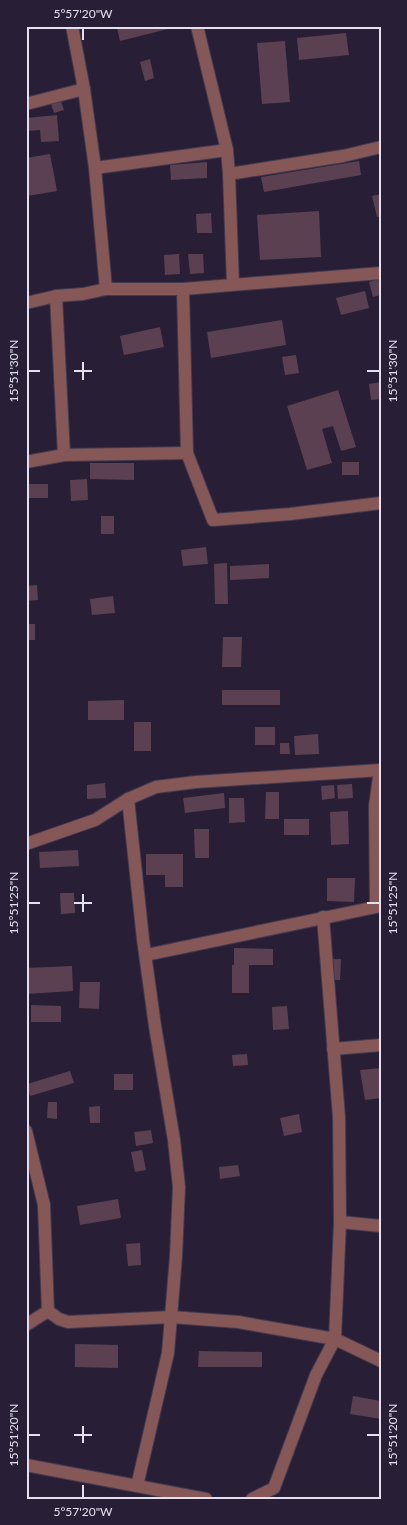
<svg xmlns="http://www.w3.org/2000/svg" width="407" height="1525" font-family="Lato,sans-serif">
<rect width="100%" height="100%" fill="#281f36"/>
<g fill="#5a4051">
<polygon points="122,26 171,26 172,28 120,41 117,28"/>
<polygon points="346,33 349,55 299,60 297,38"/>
<polygon points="285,41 290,102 262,104 257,43"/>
<polygon points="150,59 154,78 145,81 140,62"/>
<polygon points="60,98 64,110 54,113 50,101"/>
<polygon points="57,115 59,141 41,142 40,130 26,131 26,118"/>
<polygon points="50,154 57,191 27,196 26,158"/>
<polygon points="359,161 361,175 264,192 261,177"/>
<polygon points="207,162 207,178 171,180 170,165"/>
<polygon points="381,194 381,216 377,217 372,196"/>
<polygon points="319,211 321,257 260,260 257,215"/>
<polygon points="211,213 212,233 197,233 196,214"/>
<polygon points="179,254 180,274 165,275 164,255"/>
<polygon points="188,254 203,254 204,273 190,274"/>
<polygon points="381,278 381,295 373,297 369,282"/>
<polygon points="365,291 369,308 341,315 336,298"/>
<polygon points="282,320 286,345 211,358 207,332"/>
<polygon points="160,327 164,347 124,355 120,336"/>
<polygon points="296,355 299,373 285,375 282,357"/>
<polygon points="381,382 381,399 371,400 369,384"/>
<polygon points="338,390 356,447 341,451 333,426 322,429 332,463 307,470 287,406"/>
<rect x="342" y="462" width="17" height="13"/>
<polygon points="90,463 134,463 134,480 90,479"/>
<polygon points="87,479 88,500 71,501 70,480"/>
<rect x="26" y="484" width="22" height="14"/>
<rect x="101" y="516" width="13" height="18"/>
<polygon points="206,547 208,564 183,566 181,550"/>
<polygon points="227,563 228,604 215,604 214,564"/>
<polygon points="269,564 269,578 230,580 230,566"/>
<polygon points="37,585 38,600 26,601 26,586"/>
<polygon points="113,596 115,613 92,615 90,599"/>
<rect x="26" y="624" width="9" height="16"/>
<polygon points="223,637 242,637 241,667 222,667"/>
<rect x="222" y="690" width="58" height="15"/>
<polygon points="124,700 124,720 88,720 88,701"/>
<rect x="134" y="722" width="17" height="29"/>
<rect x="255" y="727" width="20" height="18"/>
<polygon points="318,734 319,754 295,755 294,736"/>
<polygon points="280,743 289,743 290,754 280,754"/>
<polygon points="105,783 106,798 87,799 87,785"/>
<polygon points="352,784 353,798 338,799 337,785"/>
<polygon points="334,785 335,798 322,800 321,786"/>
<polygon points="266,792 279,792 279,819 265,819"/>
<polygon points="224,793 225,808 185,813 183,798"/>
<polygon points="229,798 244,798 245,822 229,823"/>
<polygon points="348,811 349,844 331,845 330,812"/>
<rect x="284" y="819" width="25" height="16"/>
<polygon points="194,829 209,829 209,858 195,858"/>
<polygon points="78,850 79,866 40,868 39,852"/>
<polygon points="146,854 183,854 183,887 165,887 165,875 146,875"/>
<polygon points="327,878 355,878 354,902 327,901"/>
<polygon points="60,893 74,893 75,913 61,914"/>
<polygon points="234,948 273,949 273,965 249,965 249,993 232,993 232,965 234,965"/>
<polygon points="329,959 341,959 340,980 328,980"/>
<polygon points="72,966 73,991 26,994 26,968"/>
<polygon points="80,982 100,982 99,1009 79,1008"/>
<polygon points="31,1005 61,1006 61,1022 31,1022"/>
<polygon points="287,1006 289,1029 273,1030 272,1007"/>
<polygon points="247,1054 248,1065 233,1066 232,1055"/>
<polygon points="381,1068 381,1098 365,1100 360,1070"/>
<polygon points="70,1071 74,1083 30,1096 27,1084"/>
<rect x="114" y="1074" width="19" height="16"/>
<polygon points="48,1102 57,1102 57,1119 47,1118"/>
<polygon points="100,1106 100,1123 90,1123 89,1107"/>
<polygon points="299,1114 302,1132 284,1136 280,1118"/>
<polygon points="151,1130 153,1143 136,1146 134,1132"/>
<polygon points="142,1150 146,1170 135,1172 131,1152"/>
<polygon points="238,1165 240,1176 220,1179 219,1167"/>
<polygon points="118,1199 121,1218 80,1225 77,1206"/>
<polygon points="140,1243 141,1265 128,1266 126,1244"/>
<polygon points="75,1344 118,1345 118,1368 75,1367"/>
<polygon points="199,1351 262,1352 262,1367 198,1367"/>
<polygon points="353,1396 381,1401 381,1419 350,1414"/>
</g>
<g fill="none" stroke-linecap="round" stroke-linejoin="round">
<g stroke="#423a50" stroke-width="14">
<g id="minor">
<polyline points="72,26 84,89 95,168 106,289"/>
<polyline points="197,26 227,150 229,174 233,284"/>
<polyline points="26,104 84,89"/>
<polyline points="95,168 227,150"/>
<polyline points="229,174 343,156 381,147"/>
<polyline points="183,289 187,453 213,520 290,514 381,503"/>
<polyline points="56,296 64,455"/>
<polyline points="26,303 56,296 83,294 106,289 183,289 381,273"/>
<polyline points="26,462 64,455 187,453"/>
<polyline points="128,799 143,939 155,1026 174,1140 179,1187 176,1256 168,1353 137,1486"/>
<polyline points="26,844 95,820 128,799 156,787 196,782 381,770"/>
<polyline points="376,906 375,806 380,770"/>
<polyline points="146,955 381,906"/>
<polyline points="333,1049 381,1045"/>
<polyline points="26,1131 44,1205 48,1311 26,1325"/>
<polyline points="340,1222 381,1226"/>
<polyline points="48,1311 59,1319 68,1322 171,1317 238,1322 335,1339 381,1361"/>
<polyline points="26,1465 206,1499"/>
<polyline points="252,1499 274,1488 316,1375 335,1339 340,1222 339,1117 323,917"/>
</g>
</g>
<use href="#minor" stroke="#855857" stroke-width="12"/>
</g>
<path fill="none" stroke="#e5e0f0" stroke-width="2" d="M83,28V40M83,362V380M28,371H40M74,371H92M367,371H380M83,894V912M28,903H40M74,903H92M367,903H380M83,1426V1443M28,1435H40M74,1435H92M367,1435H380M83,1485V1498"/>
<rect width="407" height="1525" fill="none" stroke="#281f36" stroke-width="55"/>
<rect x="28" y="28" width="352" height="1470" fill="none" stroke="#e5e0f0" stroke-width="2"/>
<g font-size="12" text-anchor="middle" fill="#e5e0f0">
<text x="83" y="18">5°57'20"W</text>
<text transform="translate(14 371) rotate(-90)" y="4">15°51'30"N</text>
<text transform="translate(393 371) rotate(-90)" y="4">15°51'30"N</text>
<text transform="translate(14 903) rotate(-90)" y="4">15°51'25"N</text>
<text transform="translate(393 903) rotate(-90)" y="4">15°51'25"N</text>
<text transform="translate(14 1435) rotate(-90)" y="4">15°51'20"N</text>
<text transform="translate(393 1435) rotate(-90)" y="4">15°51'20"N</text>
<text x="83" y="1516">5°57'20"W</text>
</g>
</svg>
